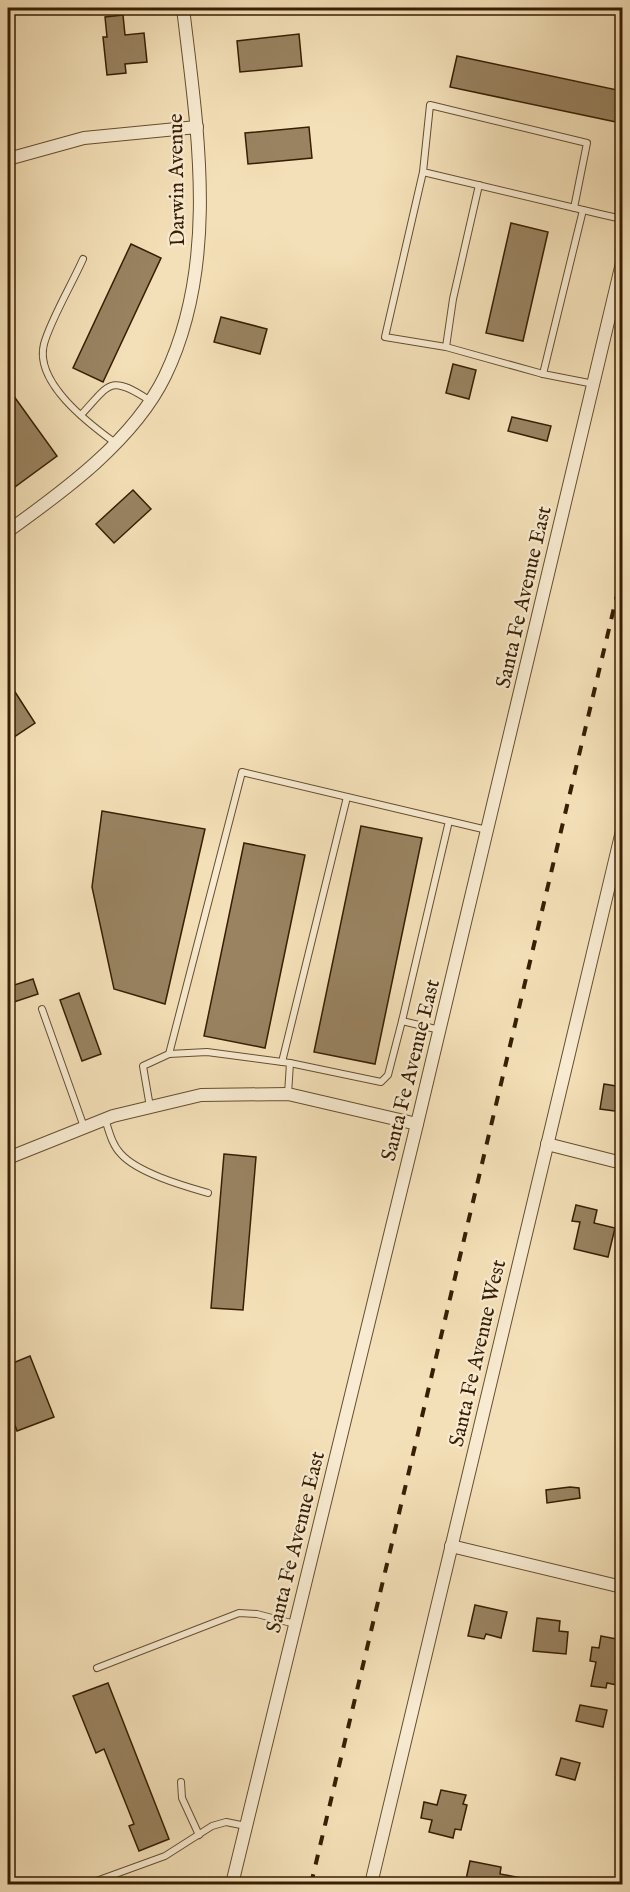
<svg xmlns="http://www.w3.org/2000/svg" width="630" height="1892" font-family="'IM FELL English',serif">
<rect width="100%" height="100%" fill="#f4e0b8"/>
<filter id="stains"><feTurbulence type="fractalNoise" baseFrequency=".00333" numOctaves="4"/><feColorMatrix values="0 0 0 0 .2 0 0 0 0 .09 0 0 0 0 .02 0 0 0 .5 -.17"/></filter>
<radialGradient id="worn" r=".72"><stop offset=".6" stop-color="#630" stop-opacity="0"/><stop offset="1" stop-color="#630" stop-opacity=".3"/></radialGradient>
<g fill="#998361" stroke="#371e03" stroke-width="1.5">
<polygon points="123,15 125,35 144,33 147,62 125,64 126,73 107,75 103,37 107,37 105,17"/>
<polygon points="299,34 302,66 240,72 237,41"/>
<polygon points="457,56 622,91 621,123 450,87"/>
<polygon points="309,127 312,158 248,164 245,133"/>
<polygon points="511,223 548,232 523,341 486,333"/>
<polygon points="131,244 161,258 103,382 73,368"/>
<polygon points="221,317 267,329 260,354 214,342"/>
<polygon points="453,364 476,370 469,399 446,393"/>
<polygon points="8,388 57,456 8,492"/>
<polygon points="512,417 551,426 547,441 508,431"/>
<polygon points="133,490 151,509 114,543 96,524"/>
<polygon points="8,681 35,723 8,741"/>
<polygon points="102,811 205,829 165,1004 114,989 92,887"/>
<polygon points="361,826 422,838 375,1064 314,1052"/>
<polygon points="244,843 305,855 265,1048 204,1036"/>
<polygon points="33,979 38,994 8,1004 8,987"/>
<polygon points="79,993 101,1054 82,1061 60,1000"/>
<polygon points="604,1084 622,1087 622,1112 600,1109"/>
<polygon points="224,1154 256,1157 243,1310 211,1308"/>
<polygon points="576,1205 597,1210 594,1223 615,1228 608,1257 574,1249 580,1222 572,1221"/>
<polygon points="30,1356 54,1417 17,1431 8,1406 8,1365"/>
<polygon points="570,1487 579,1488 580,1498 547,1503 546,1490"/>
<polygon points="475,1605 507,1612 501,1638 486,1634 484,1639 468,1636"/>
<polygon points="537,1618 560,1621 559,1631 568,1632 566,1654 533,1651"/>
<polygon points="601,1636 622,1640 622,1686 607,1683 606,1688 591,1686 596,1662 590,1661 592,1647 599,1648"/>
<polygon points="108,1683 169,1839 139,1851 129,1826 134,1824 104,1749 96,1753 73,1696"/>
<polygon points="580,1705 607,1710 603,1727 576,1721"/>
<polygon points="561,1758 580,1763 575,1780 556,1775"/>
<polygon points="441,1790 466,1795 463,1804 467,1805 461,1830 455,1829 453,1838 429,1832 432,1820 421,1818 424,1802 437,1805"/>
<polygon points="470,1861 501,1867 500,1874 528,1879 527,1884 465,1884"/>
</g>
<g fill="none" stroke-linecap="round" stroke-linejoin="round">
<g stroke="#664e30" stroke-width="8">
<g id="lane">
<polyline points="423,172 385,337 446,347"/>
<polyline points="479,185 453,299 446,347 543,374"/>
<polyline points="574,208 587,143 430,105 423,172 600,214 622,219"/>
<polyline points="583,210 543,374 594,384"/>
<path d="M83,259C73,282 50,321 44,344C34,382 88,423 114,442"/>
<path d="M81,415C110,384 109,374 149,400"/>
<polyline points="42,1009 84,1127"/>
<polyline points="440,1030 402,1021 449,821 487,830"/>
<polyline points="169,1054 242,772 449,821"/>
<polyline points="282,1062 347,797"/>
<polyline points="290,1063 381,1082 388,1075 402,1021"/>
<polyline points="150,1107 143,1066 169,1054 207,1052 290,1063 288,1094"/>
<path d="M105,1119C109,1131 112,1145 121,1154C138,1173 184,1186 208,1193"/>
<polyline points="97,1668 239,1613 257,1614 295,1624"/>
<polyline points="181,1782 182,1798 199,1835"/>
<polyline points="88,1884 165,1856 212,1826 226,1822 246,1826"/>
</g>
</g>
<g stroke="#664e30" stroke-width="14">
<g id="street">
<polyline points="8,159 84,138 197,127"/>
<path d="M8,531C64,491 134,440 165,376C220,262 197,127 183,8"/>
<polyline points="547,1144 622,1163"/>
<polyline points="8,1158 113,1116 201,1095 288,1094 417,1124"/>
<polyline points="451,1546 622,1587"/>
<polyline points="232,1884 417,1124 622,263"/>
<polyline points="371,1884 622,831"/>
</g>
</g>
<use href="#lane" stroke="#f8ebd1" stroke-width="6"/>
<use href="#street" stroke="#f8ebd1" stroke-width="12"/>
<polyline stroke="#371e03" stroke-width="4" stroke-dasharray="10 10" stroke-linecap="butt" points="311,1884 622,574"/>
</g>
<g text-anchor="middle" stroke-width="4.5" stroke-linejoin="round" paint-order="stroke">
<g font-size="21" fill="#371e03" stroke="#f8ebd1">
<text transform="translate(176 180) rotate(-91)" y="7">Darwin Avenue</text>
<text transform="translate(523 597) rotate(-77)" y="7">Santa Fe Avenue East</text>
<text transform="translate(410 1070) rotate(-76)" y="7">Santa Fe Avenue East</text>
<text transform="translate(477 1353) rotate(-77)" y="7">Santa Fe Avenue West</text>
<text transform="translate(295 1542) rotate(-76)" y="7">Santa Fe Avenue East</text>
</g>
</g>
<rect width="630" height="1892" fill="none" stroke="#f4e0b8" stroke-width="30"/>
<rect x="9" y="9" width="612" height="1874" fill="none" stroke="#371e03" stroke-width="3"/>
<rect x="15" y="15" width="600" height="1862" fill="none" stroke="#371e03" stroke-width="1.5"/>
<rect width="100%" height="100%" filter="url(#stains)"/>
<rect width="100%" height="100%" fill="url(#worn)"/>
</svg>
